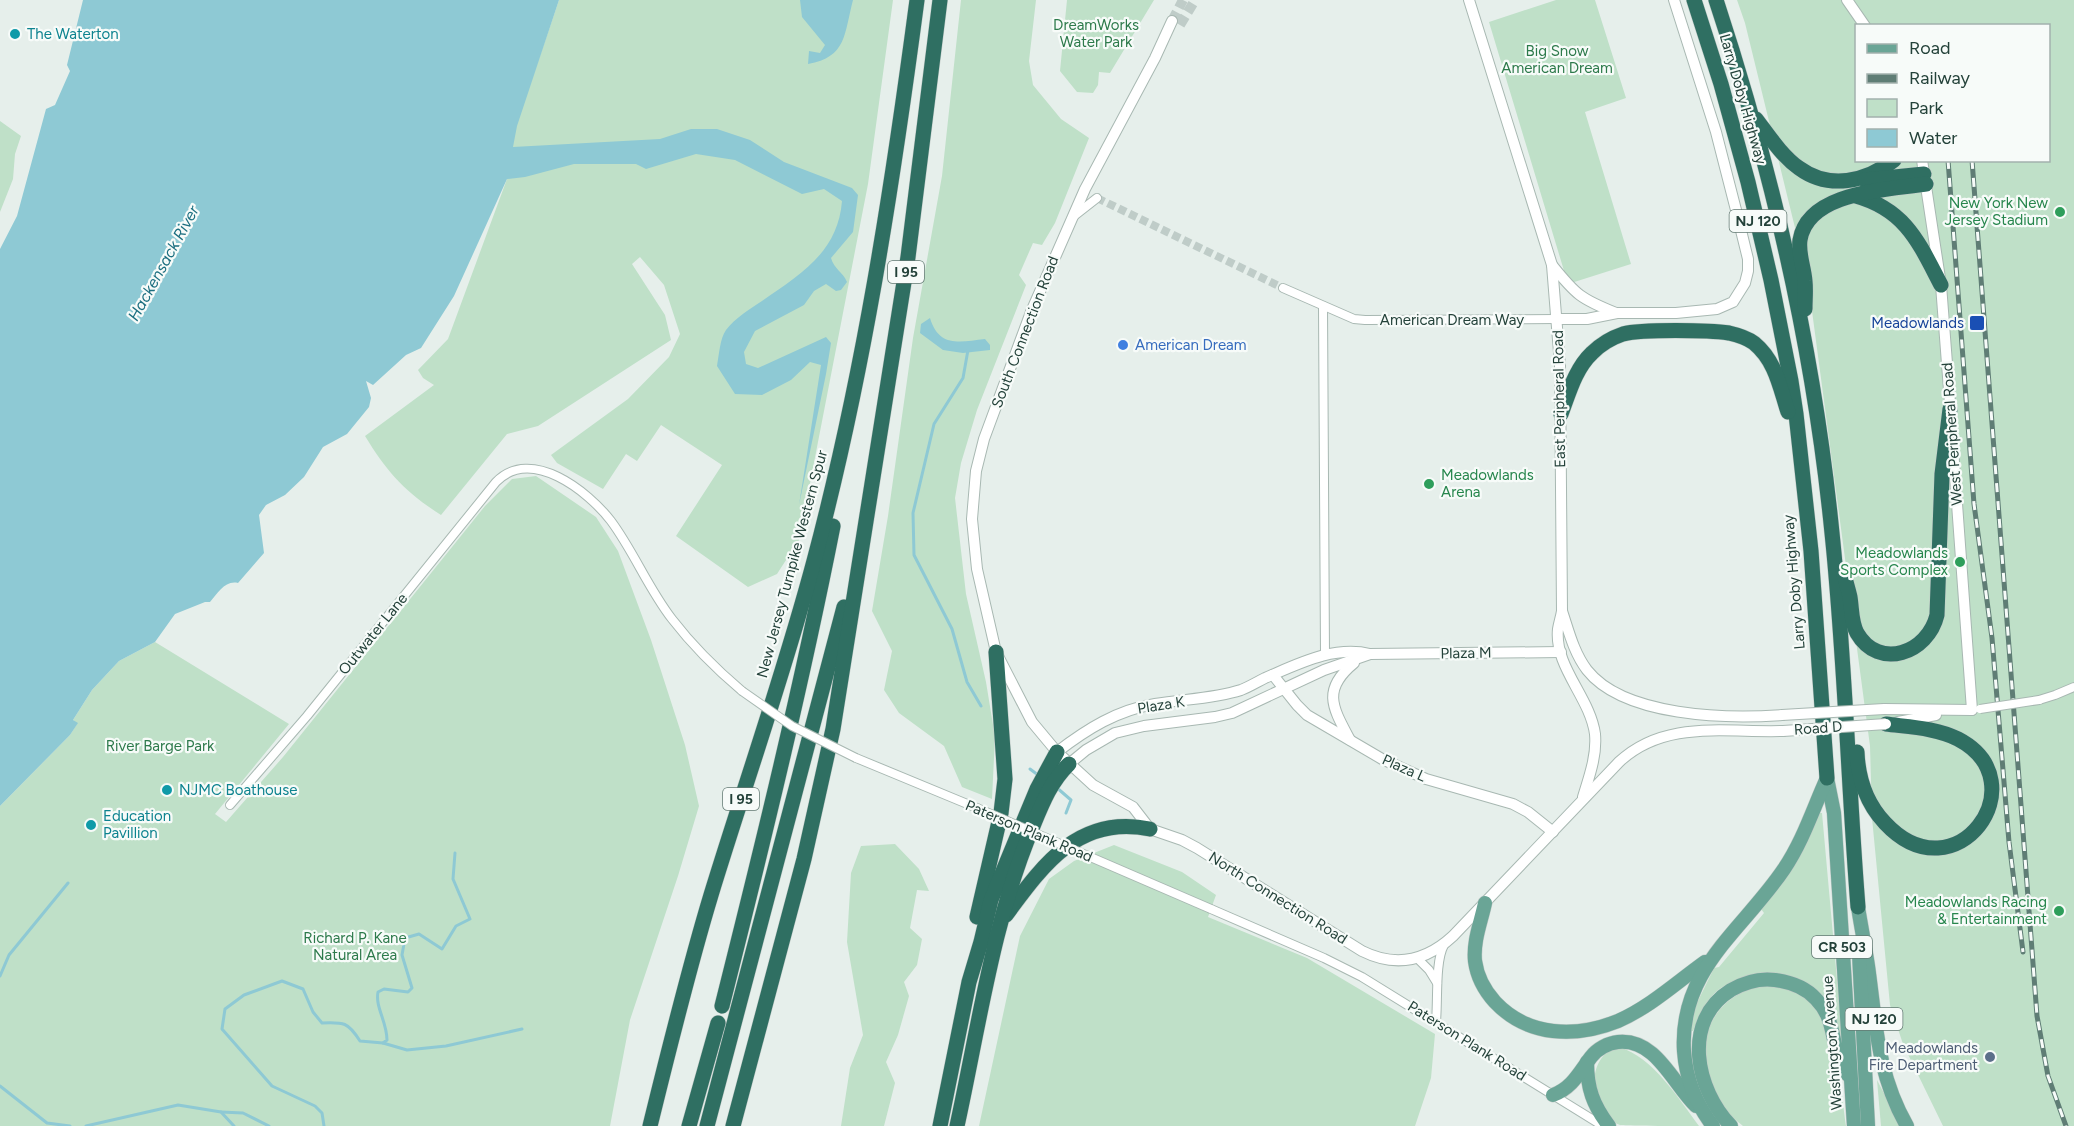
<svg xmlns="http://www.w3.org/2000/svg" width="2074" height="1126" font-family="Figtree,sans-serif">
<rect width="100%" height="100%" fill="#e6efeb"/>
<g fill="#bfe0c8" fill-rule="evenodd">
<path d="M559,0H893L868,184L799,540L777,574L748,587L676,536L722,465L661,425L637,461L626,454L603,489L557,463L551,455L628,399L669,357L680,334L664,285L640,257L632,264L665,315L671,340L538,426L507,434L441,515C405,492 387,472 365,436L434,385L423,378L418,370L448,339L507,179L516,126Z"/>
<polygon points="961,0 1036,0 1029,61 1033,85 1061,119 1089,138 1055,223 1042,245 1033,243 1019,275 1026,285 977,410 961,463 955,498 966,594 986,682 995,737 992,799 962,787 944,746 899,713 884,690 892,651 872,611 888,516 913,338 942,176"/>
<polygon points="1067,0 1154,0 1110,73 1099,72 1098,85 1093,93 1077,92 1060,71"/>
<polygon points="1556,0 1595,0 1626,98 1585,112 1631,264 1568,284 1489,22"/>
<path d="M1737,0H2074V1126H1943L1903,1044L1890,1005L1872,818L1870,746L1808,281L1745,23ZM1856,26H2048V160H1856Z"/>
<polygon points="0,121 21,136 15,154 13,179 0,212"/>
<polygon points="536,476 596,517 618,551 651,640 685,745 699,806 678,876 630,1020 610,1126 0,1126 0,806 70,735 77,724 73,720 92,690 119,661 155,642 289,724 215,814 226,822 283,757 485,506 512,479"/>
<path d="M1820,813H1822L1842,1035H1839L1807,985C1793,984 1739,979 1730,983C1709,992 1701,1011 1693,1031H1691L1695,1007L1714,968L1719,967L1764,913L1761,909C1788,877 1803,851 1820,813Z"/>
<polygon points="895,844 919,869 929,891 917,890 910,928 922,939 917,965 904,982 909,996 898,1035 886,1062 895,1083 884,1126 841,1126 850,1068 863,1035 847,942 851,873 861,846"/>
<polygon points="1114,845 1182,872 1216,895 1208,917 1307,958 1435,1034 1431,1078 1415,1126 979,1126 1020,936 1049,879 1074,861"/>
<path d="M1765,985C1785,986 1805,994 1818,1010C1836,1031 1842,1097 1846,1126H1743C1737,1121 1730,1116 1726,1110C1688,1063 1701,996 1765,985Z"/>
<path d="M1619,1047C1653,1057 1679,1099 1699,1126C1685,1126 1630,1126 1620,1125C1588,1112 1584,1055 1619,1047Z"/>
<polygon points="1877,1080 1901,1126 1881,1126"/>
</g>
<g fill="#8ec9d4">
<path d="M83,0H559L517,126L513,147L660,139L691,129H717L750,140L784,162L852,188L858,195L853,232L831,258C834,269 843,272 847,282L841,290L836,291L826,284L814,291L804,305L755,331L744,352L746,364L758,368L826,337L831,343L826,374L799,505L821,365L810,362L791,380L762,395L735,394L717,366C719,355 720,338 726,330C735,318 750,309 762,301C801,274 838,252 842,201L824,189L802,194L735,160L696,154L646,169L636,164H574L525,177L507,179L454,296L421,348L406,355L373,385L366,381L371,398L369,407L347,434L323,447L304,477L285,495L266,505L259,515L264,553L238,583C225,580 218,593 210,602H205L175,614L155,642L119,661L92,690L73,720L78,723L70,735L0,806V249L17,216L46,109L55,105L70,71L67,65Z"/>
<path d="M800,0H853C844,34 847,57 808,64L809,51L820,53L825,45L802,17Z"/>
<path d="M930,318C939,348 960,342 985,339L990,345V350L963,353L943,350L920,333L921,324Z"/>
</g>
<g fill="none" stroke-linecap="round" stroke-linejoin="round">
<g stroke="#8ec9d4" stroke-width="3">
<polyline points="968,350 963,378 934,424 913,513 914,555 952,629 967,682 981,706"/>
<polyline points="1030,769 1038,775"/>
<polyline points="1056,787 1071,800 1066,813"/>
<polyline points="0,976 9,955 68,883"/>
<path d="M383,1043L387,1040C387,1022 375,1007 378,992L384,989L408,992L412,988L402,955L405,938L419,934L442,949L456,926L470,919L453,879L455,853"/>
<polyline points="0,1086 47,1123 70,1126"/>
<polyline points="221,1112 243,1113 269,1126"/>
<polyline points="86,1126 178,1105 221,1112 234,1126"/>
<path d="M324,1126L322,1113L315,1106L272,1086L222,1029L225,1009L244,995L282,981L303,989L313,1012L322,1023C344,1022 348,1022 360,1041L383,1043L407,1050L446,1046L522,1029"/>
</g>
<polyline stroke="#bfccc8" stroke-width="8" stroke-dasharray="8 4" stroke-linecap="butt" points="1097,198 1283,288"/>
<g stroke="#bfccc8" stroke-width="10" stroke-dasharray="10 5" stroke-linecap="butt">
<polyline points="1172,21 1183,0"/>
<polyline points="1180,25 1195,0"/>
</g>
<g stroke="#a8b8b2" stroke-width="10">
<g id="minor">
<polyline points="1074,216 1097,198"/>
<polyline points="1283,288 1354,319 1365,320 1557,319"/>
<polyline points="1323,306 1325,655"/>
<polyline points="2039,700 2055,695 2074,687"/>
<polyline points="856,758 977,808"/>
<path d="M230,805L307,716L496,482C531,446 588,491 611,521C634,552 648,588 672,619C692,645 716,669 742,691"/>
<polyline points="1211,909 1324,958 1362,977 1603,1126"/>
<polyline points="1417,958 1429,970 1437,983"/>
<path d="M1436,1021C1438,1001 1435,961 1444,945"/>
</g>
</g>
<g stroke="#a8b8b2" stroke-width="12">
<g id="tertiary">
<path d="M1469,0L1552,265L1560,365L1562,611C1561,617 1559,623 1558,629C1554,667 1590,697 1595,734C1597,756 1589,777 1583,797"/>
<polyline points="1847,0 1865,26"/>
<path d="M1172,21L1155,58L1085,189L1031,312L984,439L976,471L972,519L977,569L996,652L1032,722L1057,752L1093,785L1133,807L1150,829L1182,840L1197,848L1362,951C1396,968 1426,961 1453,936L1619,762C1665,719 1726,733 1783,731"/>
<polyline points="1922,160 1941,285 1951,416"/>
<path d="M1552,265C1576,295 1581,299 1616,313"/>
<polyline points="1557,319 1587,319 1617,313 1676,313 1717,309 1733,302 1745,283 1748,271 1748,259 1736,210 1716,132 1674,0"/>
<polyline points="1952,435 1972,710"/>
<path d="M1562,611C1569,632 1574,653 1587,670C1624,717 1727,719 1782,715"/>
<polyline points="1273,675 1297,705 1307,715 1382,759 1426,779 1513,804 1528,812 1553,832"/>
<polyline points="1884,709 1972,710"/>
<polyline points="1898,722 1936,715"/>
<path d="M1350,740C1333,708 1321,690 1354,663"/>
<path d="M1057,752C1087,729 1117,710 1155,704C1183,699 1213,699 1241,690C1249,687 1257,682 1265,678C1298,664 1334,645 1370,654L1561,652"/>
<polyline points="1069,764 1086,750 1115,733 1144,726 1215,717 1232,713 1324,670 1370,654"/>
</g>
</g>
<g stroke="#c2cac8" stroke-width="15">
<g id="primary">
<polyline points="1827,778 1834,813 1854,1126"/>
<path d="M1485,903C1481,922 1473,941 1475,961C1477,976 1485,991 1495,1002C1528,1037 1576,1038 1618,1021C1650,1007 1677,982 1705,962"/>
<path d="M1858,907C1861,926 1865,946 1868,966C1876,1023 1877,1074 1907,1126"/>
<polyline points="1859,954 1868,1126"/>
<path d="M1587,1062C1587,1088 1593,1105 1609,1126"/>
<path d="M1553,1095C1572,1088 1579,1073 1591,1057C1597,1049 1608,1043 1618,1042C1656,1038 1673,1084 1696,1106"/>
<path d="M1713,1126C1696,1104 1686,1078 1684,1051C1679,969 1743,930 1784,869C1803,841 1813,809 1827,778"/>
<path d="M1731,1126C1696,1090 1681,1021 1731,990C1745,982 1760,978 1775,980C1790,982 1806,988 1816,999C1834,1017 1831,1037 1839,1058C1841,1064 1845,1069 1848,1075"/>
</g>
</g>
<g stroke="#c2cac8" stroke-width="16">
<g id="motorway">
<polyline points="1694,0 1721,84 1748,182 1771,280 1791,381 1796,414 1811,551 1827,778"/>
<path d="M1716,0C1773,173 1814,351 1832,533C1845,657 1848,782 1858,907"/>
<path d="M1756,119C1769,136 1782,156 1799,168C1829,190 1866,182 1894,160"/>
<polyline points="1865,180 1924,174"/>
<path d="M1856,196C1906,210 1919,243 1941,285"/>
<path d="M1805,309C1805,300 1806,290 1805,281C1804,267 1798,254 1800,240C1808,191 1888,190 1926,184"/>
<path d="M1561,414C1569,393 1575,369 1592,353C1601,344 1611,338 1623,334C1642,329 1709,330 1729,333C1738,335 1747,338 1754,343C1776,361 1780,388 1788,412"/>
<path d="M1843,570C1845,579 1848,588 1850,597C1852,609 1851,622 1857,633C1879,671 1928,653 1937,615L1942,474L1950,409"/>
<path d="M1857,752C1858,778 1867,804 1885,823C1956,899 2040,782 1958,739C1937,728 1909,727 1886,724"/>
<path d="M1006,915C1043,865 1079,814 1150,829"/>
<polyline points="977,917 1001,813 1005,779 996,652"/>
<path d="M722,1006C762,847 801,688 833,526"/>
<path d="M650,1126C669,1049 688,971 711,895C745,784 784,674 814,561C863,377 892,189 917,0"/>
<polyline points="689,1126 718,1023"/>
<polyline points="707,1126 844,607"/>
<polyline points="733,1126 804,859 833,729 908,257 940,0"/>
<polyline points="940,1126 969,982 981,942 991,900 1037,789 1057,752"/>
<path d="M957,1126C979,1026 993,920 1033,826C1042,804 1051,781 1069,764"/>
</g>
</g>
<use href="#minor" stroke="#fff" stroke-width="8"/>
<use href="#tertiary" stroke="#fff" stroke-width="10"/>
<use href="#primary" stroke="#6aa596" stroke-width="14"/>
<use href="#motorway" stroke="#2f6f62" stroke-width="15"/>
<g stroke="#5f7d75" stroke-width="5">
<g id="rail">
<polyline points="1948,160 1974,504 1992,638 2009,842 2023,952"/>
<polyline points="1972,160 2037,1016 2048,1076 2066,1126"/>
</g>
</g>
<use href="#rail" stroke="#f7fbf9" stroke-width="3" stroke-dasharray="9" stroke-linecap="butt"/>
<g stroke="#a8b8b2" stroke-width="10" stroke-linecap="butt">
<g id="minor-bridge">
<polyline points="742,691 792,726 856,758"/>
<polyline points="1980,709 2039,700"/>
<polyline points="977,808 1211,909"/>
</g>
</g>
<g stroke="#a8b8b2" stroke-width="12" stroke-linecap="butt">
<g id="tertiary-bridge">
<polyline points="1782,715 1884,709"/>
<polyline points="1783,731 1886,724"/>
</g>
</g>
<use href="#minor-bridge" stroke="#fff" stroke-width="8"/>
<use href="#tertiary-bridge" stroke="#fff" stroke-width="10"/>
</g>
<g fill="#0f9aa8" stroke="#f7fbf9" stroke-width="2">
<circle cx="15" cy="34" r="6"/>
<circle cx="167" cy="790" r="6"/>
<circle cx="91" cy="825" r="6"/>
</g>
<g fill="#2e9e5b" stroke="#f7fbf9" stroke-width="2">
<circle cx="2060" cy="212" r="6"/>
<circle cx="1429" cy="484" r="6"/>
<circle cx="1960" cy="562" r="6"/>
<circle cx="2059" cy="911" r="6"/>
</g>
<rect fill="#1a4fb4" stroke="#f7fbf9" stroke-width="2" x="1969" y="315" width="16" height="16" rx="3"/>
<circle fill="#3f7fe0" stroke="#f7fbf9" stroke-width="2" cx="1123" cy="345" r="6"/>
<circle fill="#5c6f8a" stroke="#f7fbf9" stroke-width="2" cx="1990" cy="1057" r="6"/>
<g text-anchor="middle" stroke-width="4.5" stroke-linejoin="round" paint-order="stroke">
<g fill="#f7fbf9" stroke="#637a73" stroke-width="1.5">
<rect x="1729.5" y="210" width="57" height="22" rx="4.5"/>
<rect x="888" y="261" width="36" height="22" rx="4.5"/>
<rect x="723" y="788" width="36" height="22" rx="4.5"/>
<rect x="1812" y="936" width="60" height="22" rx="4.5"/>
<rect x="1845.5" y="1008" width="57" height="22" rx="4.5"/>
</g>
<g font-size="14" font-weight="bold" fill="#24423a">
<text x="1758" y="226">NJ 120</text>
<text x="906" y="277">I 95</text>
<text x="741" y="804">I 95</text>
<text x="1842" y="952">CR 503</text>
<text x="1874" y="1024">NJ 120</text>
</g>
<g font-size="15" fill="#2d7a4b" stroke="#f7fbf9">
<text x="1096" y="30">DreamWorks<tspan x="1096" dy="17">Water Park</tspan></text>
<text x="1557" y="56">Big Snow<tspan x="1557" dy="17">American Dream</tspan></text>
<text x="160" y="751">River Barge Park</text>
<text x="355" y="943">Richard P. Kane<tspan x="355" dy="17">Natural Area</tspan></text>
</g>
<g font-size="15" fill="#0d838f" stroke="#f7fbf9" text-anchor="start">
<text x="27" y="39">The Waterton</text>
<text x="179" y="795">NJMC Boathouse</text>
<text x="103" y="821">Education<tspan x="103" dy="17">Pavillion</tspan></text>
</g>
<g font-size="15" fill="#24423a" stroke="#f7fbf9">
<text transform="translate(1743 99) rotate(74)" y="5">Larry Doby Highway</text>
<text x="1452" y="325">American Dream Way</text>
<text transform="translate(1025 332) rotate(-69)" y="5">South Connection Road</text>
<text transform="translate(1559 399) rotate(-91)" y="5">East Peripheral Road</text>
<text transform="translate(1952 434) rotate(-94)" y="5">West Peripheral Road</text>
<text transform="translate(792 564) rotate(-75)" y="5">New Jersey Turnpike Western Spur</text>
<text transform="translate(1794 582) rotate(-95)" y="5">Larry Doby Highway</text>
<text transform="translate(373 634) rotate(-51)" y="5">Outwater Lane</text>
<text transform="translate(1466 653) rotate(-1)" y="5">Plaza M</text>
<text transform="translate(1161 705) rotate(-9)" y="5">Plaza K</text>
<text transform="translate(1818 728) rotate(-4)" y="5">Road D</text>
<text transform="translate(1404 768) rotate(24)" y="5">Plaza L</text>
<text transform="translate(1029 831) rotate(23)" y="5">Paterson Plank Road</text>
<text transform="translate(1278 898) rotate(32)" y="5">North Connection Road</text>
<text transform="translate(1467 1041) rotate(32)" y="5">Paterson Plank Road</text>
<text transform="translate(1832 1043) rotate(-94)" y="5">Washington Avenue</text>
</g>
<g font-size="15" fill="#27864d" stroke="#f7fbf9" text-anchor="end">
<text x="2048" y="208">New York New<tspan x="2048" dy="17">Jersey Stadium</tspan></text>
<text x="1441" y="480" text-anchor="start">Meadowlands<tspan x="1441" dy="17">Arena</tspan></text>
<text x="1948" y="558">Meadowlands<tspan x="1948" dy="17">Sports Complex</tspan></text>
<text x="2047" y="907">Meadowlands Racing<tspan x="2047" dy="17">&amp; Entertainment</tspan></text>
</g>
<g font-size="15" fill="#164399" stroke="#f7fbf9" text-anchor="end">
<text x="1964" y="328">Meadowlands</text>
</g>
<g font-size="15" fill="#366cbe" stroke="#f7fbf9" text-anchor="start">
<text x="1135" y="350">American Dream</text>
</g>
<g font-size="15" fill="#4e5e75" stroke="#f7fbf9" text-anchor="end">
<text x="1978" y="1053">Meadowlands<tspan x="1978" dy="17">Fire Department</tspan></text>
</g>
<g font-size="16" font-style="italic" fill="#1c6f80" stroke="#f7fbf9">
<text transform="translate(163 263) rotate(-61)" y="6">Hackensack River</text>
</g>
</g>
<rect x="1855" y="24" width="195" height="138" fill="#f7fbf9" stroke="#a3b1ad" stroke-width="1.5"/>
<rect x="1867" y="44" width="30" height="9" fill="#6aa596" stroke="#a3b1ad" stroke-width="1.5"/>
<text x="1909" y="54" font-size="18" fill="#24423a">Road</text>
<rect x="1867" y="74" width="30" height="9" fill="#5f7d75" stroke="#a3b1ad" stroke-width="1.5"/>
<text x="1909" y="84" font-size="18" fill="#24423a">Railway</text>
<rect x="1867" y="99" width="30" height="18" fill="#bfe0c8" stroke="#a3b1ad" stroke-width="1.5"/>
<text x="1909" y="114" font-size="18" fill="#24423a">Park</text>
<rect x="1867" y="129" width="30" height="18" fill="#8ec9d4" stroke="#a3b1ad" stroke-width="1.5"/>
<text x="1909" y="144" font-size="18" fill="#24423a">Water</text>
</svg>
